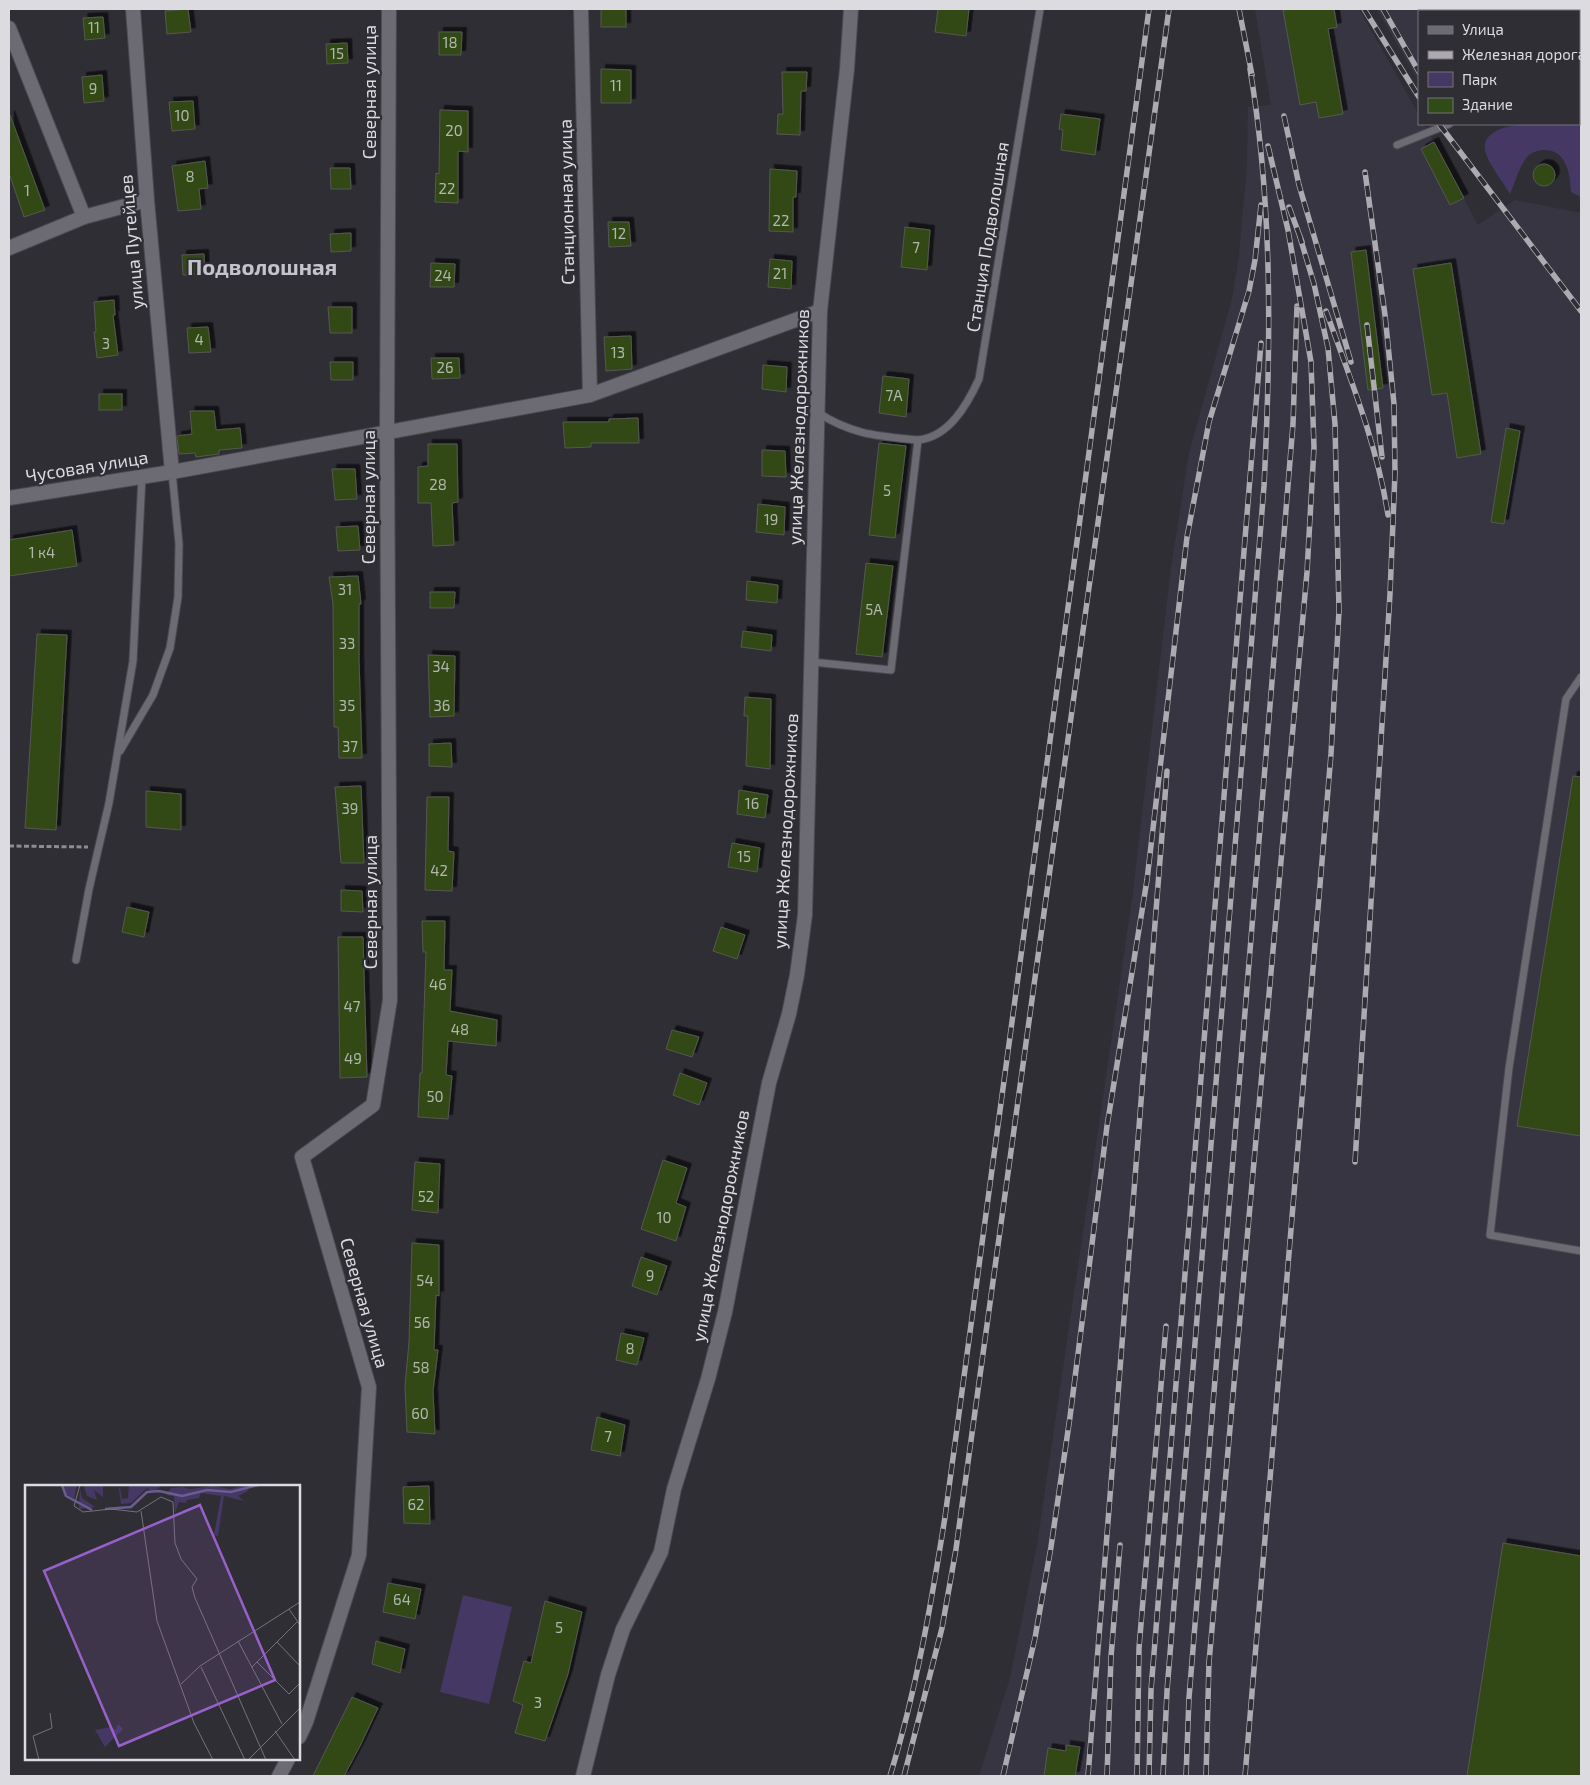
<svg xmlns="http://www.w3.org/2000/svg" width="1590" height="1785" font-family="'Exo 2',sans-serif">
<defs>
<filter id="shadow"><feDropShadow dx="4.5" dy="-4.5" stdDeviation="0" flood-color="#0009"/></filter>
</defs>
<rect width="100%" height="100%" fill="#302e35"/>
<g fill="#383542">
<polygon points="1255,9 1359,9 1419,115 1419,124 1424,124 1434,142 1478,225 1515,200 1581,213 1581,1776 979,1776 1010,1678 1037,1545 1132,900 1171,568 1189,453 1232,299 1239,256 1247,165 1248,107 1271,105"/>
<polygon points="1377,9 1581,9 1581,51 1579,52 1579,11 1419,11 1419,82"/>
</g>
<g fill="#453864">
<path d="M1581,92V197L1571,192C1570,174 1567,150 1544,150C1538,150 1532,152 1527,157C1519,167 1515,183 1510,194C1504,183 1487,162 1485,150C1480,116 1559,124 1579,124V93Z"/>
<polygon points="463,1595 512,1607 489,1704 440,1692"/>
</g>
<g fill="#304a18" stroke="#545851" filter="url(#shadow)">
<polygon points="188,9 191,32 167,34 165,11"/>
<rect x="601" y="9" width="25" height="18"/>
<polygon points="938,9 969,9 966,36 935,32"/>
<polygon points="1292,9 1334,9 1337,27 1328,29 1343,114 1319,118 1316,102 1300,105 1283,10"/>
<polygon points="103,17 105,38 85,40 83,18"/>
<polygon points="439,32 462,32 461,55 439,55"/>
<polygon points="347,43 348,63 327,64 326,44"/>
<polygon points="601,69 631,70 631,103 601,103"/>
<polygon points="782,72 807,72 806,91 801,91 800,135 777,134 778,114 783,114"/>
<polygon points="102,75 104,101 84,103 82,77"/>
<polygon points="193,101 195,129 172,131 169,102"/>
<polygon points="440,110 468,111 468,152 458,151 458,203 435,202 436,173 439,174"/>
<polygon points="1061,114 1100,119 1095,155 1061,150 1063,130 1059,129"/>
<polygon points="10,115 45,210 24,217 9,173"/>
<polygon points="1434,142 1464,198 1450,205 1421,149"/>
<polygon points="205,161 208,188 199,189 201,209 178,211 172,166"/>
<circle cx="1544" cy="175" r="11"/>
<polygon points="330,168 350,168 351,189 331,189"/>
<polygon points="770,169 797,171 796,197 793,197 793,232 769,231"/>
<polygon points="608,222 629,222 631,246 609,247"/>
<polygon points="905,227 930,230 927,270 901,267"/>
<polygon points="351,233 351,251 331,252 330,234"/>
<polygon points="1366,250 1383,388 1368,390 1351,252"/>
<polygon points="204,254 205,274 183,275 182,255"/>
<polygon points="770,259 792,261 791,289 768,287"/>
<polygon points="431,263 455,264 454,287 430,287"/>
<polygon points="1451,263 1481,454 1457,458 1447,393 1432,395 1413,269"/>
<polygon points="114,300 115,315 113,315 118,355 97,358 94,332 96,332 94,302"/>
<polygon points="328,307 352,307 352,333 330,333"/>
<polygon points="208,327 211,352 189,353 187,328"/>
<polygon points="631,336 632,369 606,371 604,337"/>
<polygon points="431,358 459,358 460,378 432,379"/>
<polygon points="330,362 353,362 353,380 331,380"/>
<polygon points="763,365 787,367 786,392 762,389"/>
<polygon points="883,376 909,379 906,417 879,413"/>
<rect x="99" y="394" width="23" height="16"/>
<polygon points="190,411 214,411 216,430 240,428 242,448 219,450 219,454 196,457 195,453 179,454 177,436 192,434"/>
<polygon points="638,418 639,443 591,443 591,447 565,448 563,422 609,422 609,419"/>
<polygon points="1506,428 1520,431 1504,524 1491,522"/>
<polygon points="879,443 906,446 895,538 869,535"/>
<polygon points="428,444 457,444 458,502 452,503 454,545 433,546 431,503 418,503 418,467 428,466"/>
<polygon points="762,450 785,451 786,477 762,476"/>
<polygon points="332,469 355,469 357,499 335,500"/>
<polygon points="758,504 785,507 784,535 756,532"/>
<polygon points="358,526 360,550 338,551 336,527"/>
<polygon points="72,530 77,566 9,576 9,540"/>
<polygon points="866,563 893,566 882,657 856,654"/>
<polygon points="358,576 361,604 359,604 359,659 362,758 339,758 338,727 334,727 333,604 329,577"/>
<polygon points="747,581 778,585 777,603 746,600"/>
<polygon points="430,592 455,592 454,608 430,608"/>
<polygon points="743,631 772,635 771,651 741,647"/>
<polygon points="37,634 67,635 56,830 25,828"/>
<polygon points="428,655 455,656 454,716 430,717"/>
<polygon points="745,697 771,699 770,769 746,766 748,716 744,716"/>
<polygon points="451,743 452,767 429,766 429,744"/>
<polygon points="1573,776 1581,777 1581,1136 1517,1126"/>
<polygon points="361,786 364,863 341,863 335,787"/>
<polygon points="739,790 768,795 765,818 737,814"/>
<polygon points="146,791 181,794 181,830 146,827"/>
<polygon points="427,797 449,797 448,851 454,852 452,891 425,890"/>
<polygon points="732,843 760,848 757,872 728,867"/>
<polygon points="341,890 362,891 363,912 341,911"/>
<polygon points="127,907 149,912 144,937 122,932"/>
<polygon points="422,921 445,921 444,970 452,970 450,1011 497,1020 496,1046 448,1041 446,1075 452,1076 448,1119 418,1117 420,1073 422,1073 426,952 423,952"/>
<polygon points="721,927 745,935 737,959 713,951"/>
<polygon points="338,937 363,937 367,1077 340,1078"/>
<polygon points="672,1030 699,1037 692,1057 666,1049"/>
<polygon points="680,1073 707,1083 699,1105 673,1095"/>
<polygon points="663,1160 687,1168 676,1203 686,1207 676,1241 641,1229"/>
<polygon points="415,1162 440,1164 438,1213 412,1210"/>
<polygon points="412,1243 439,1245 439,1296 436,1295 434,1350 438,1350 433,1391 435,1434 407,1432 405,1386 409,1342"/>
<polygon points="641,1257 667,1266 657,1295 632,1286"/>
<polygon points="621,1333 644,1338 637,1365 616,1360"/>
<polygon points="597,1417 625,1425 620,1456 591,1450"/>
<polygon points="429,1486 430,1524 404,1523 403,1487"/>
<polygon points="1503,1543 1581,1556 1581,1776 1467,1776"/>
<polygon points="388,1583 421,1589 415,1619 383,1612"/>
<polygon points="545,1601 582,1612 568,1674 545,1741 515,1733 523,1705 513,1701 524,1661 531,1663"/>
<polygon points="376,1641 405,1649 400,1673 372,1664"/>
<polygon points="352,1697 378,1708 360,1746 344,1776 313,1776"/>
<polygon points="1066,1745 1080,1747 1075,1776 1044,1776 1048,1748 1066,1751"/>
</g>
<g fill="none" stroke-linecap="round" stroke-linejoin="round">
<g stroke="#4b4950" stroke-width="9">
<g id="service">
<polyline points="1579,69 1581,68"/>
<polyline points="1397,145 1449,124"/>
<path d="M918,440C949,437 967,405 979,379L1040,9"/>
<path d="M812,662L891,670L918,440C878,436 852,435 817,412"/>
<polyline points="1581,677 1566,699 1509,1068 1490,1235 1581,1251"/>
<polyline points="120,751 153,695 170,648 178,597 179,544 172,472"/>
<polyline points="76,960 89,889 109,803 133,661 142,476"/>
</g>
</g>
<g stroke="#4b4950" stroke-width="16">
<g id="minor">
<polyline points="133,9 147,200 172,472"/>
<polyline points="581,9 590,395"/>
<polyline points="9,28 84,217"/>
<polyline points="9,248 84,217 147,200"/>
<polyline points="9,498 172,472 590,395 820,311"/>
<polyline points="299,1737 306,1722 359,1555 369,1387 302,1157 373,1105 390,1000 387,431 389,9"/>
<polyline points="279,1776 288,1759"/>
<polyline points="583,1776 608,1675 623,1629 661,1552 674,1489 708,1379 725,1312 769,1083 789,1014 797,975 805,915 820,311 847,69 851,9"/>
</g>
</g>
<polyline stroke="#8d8c92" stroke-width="3" stroke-dasharray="5 2.5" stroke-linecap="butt" points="9,846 88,847"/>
<use href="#service" stroke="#6c6a72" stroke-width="7"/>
<use href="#minor" stroke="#6c6a72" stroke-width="14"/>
<g stroke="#adabb1" stroke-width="5.5">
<g id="rail">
<polyline points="1239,9 1252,75"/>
<polyline points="1364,9 1419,97"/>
<polyline points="1383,9 1419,72"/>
<polyline points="1284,116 1299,185 1351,362"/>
<polyline points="1439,124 1581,311"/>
<polyline points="1289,207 1302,242"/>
<path d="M1326,311C1350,378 1377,444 1388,515"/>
<polyline points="1367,325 1382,457"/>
<polyline points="1355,1162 1390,594 1395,473 1394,404 1385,315 1365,172"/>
<path d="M890,1776C916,1692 931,1605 945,1517L1149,9"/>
<polyline points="904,1776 942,1628 956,1549 1169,9"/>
<polyline points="1003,1776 1035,1638 1051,1547 1070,1417 1107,1126 1147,880 1187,537 1209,422 1249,291 1255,260 1261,205"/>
<polyline points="1088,1776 1167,771"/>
<polyline points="1107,1776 1111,1657 1120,1545"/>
<polyline points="1137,1776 1139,1648 1166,1326"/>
<polyline points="1149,1776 1151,1690 1261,343"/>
<path d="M1163,1776L1167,1691L1264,486C1271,347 1273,206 1250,69"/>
<polyline points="1186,1776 1189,1698 1293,424 1297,306"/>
<polyline points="1206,1776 1209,1662 1307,572 1314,447 1311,362 1288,230 1268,146"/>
<polyline points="1245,1776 1331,754 1339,611 1335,424 1328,348 1314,284 1300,237"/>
</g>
</g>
<use href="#rail" stroke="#302e35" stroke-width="4" stroke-dasharray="11" stroke-linecap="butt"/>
</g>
<g text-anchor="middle" stroke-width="4.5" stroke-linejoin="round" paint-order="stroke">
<g font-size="15" fill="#b1b7ae">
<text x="94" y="33">11</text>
<text x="450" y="48">18</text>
<text x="337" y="59">15</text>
<text x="616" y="91">11</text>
<text x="93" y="94">9</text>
<text x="182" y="121">10</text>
<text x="454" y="136">20</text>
<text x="190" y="182">8</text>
<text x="447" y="194">22</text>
<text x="27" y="196">1</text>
<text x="781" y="226">22</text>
<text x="619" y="239">12</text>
<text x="916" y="253">7</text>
<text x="780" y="279">21</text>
<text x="443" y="281">24</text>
<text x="199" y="345">4</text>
<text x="106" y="349">3</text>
<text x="618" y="358">13</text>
<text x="445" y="373">26</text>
<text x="894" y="401">7А</text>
<text x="438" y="490">28</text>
<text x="887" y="496">5</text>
<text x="771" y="525">19</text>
<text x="42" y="558">1 к4</text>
<text x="345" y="595">31</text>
<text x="874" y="615">5А</text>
<text x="347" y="649">33</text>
<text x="441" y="672">34</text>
<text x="347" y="711">35</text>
<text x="442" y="711">36</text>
<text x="350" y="752">37</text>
<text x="752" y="809">16</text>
<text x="350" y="814">39</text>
<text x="744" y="862">15</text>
<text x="439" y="876">42</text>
<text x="438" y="990">46</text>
<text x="352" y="1012">47</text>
<text x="460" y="1035">48</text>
<text x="353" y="1064">49</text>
<text x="435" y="1102">50</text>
<text x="426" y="1202">52</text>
<text x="664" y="1223">10</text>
<text x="650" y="1281">9</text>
<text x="425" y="1286">54</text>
<text x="422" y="1328">56</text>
<text x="630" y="1354">8</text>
<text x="421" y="1373">58</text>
<text x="420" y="1419">60</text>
<text x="608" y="1442">7</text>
<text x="416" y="1510">62</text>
<text x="402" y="1605">64</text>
<text x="559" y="1633">5</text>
<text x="538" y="1708">3</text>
</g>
<g font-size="18" fill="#dcdbe0" stroke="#302e35">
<text transform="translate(370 92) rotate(-90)" y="6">Северная улица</text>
<text transform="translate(567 202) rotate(-91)" y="6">Станционная улица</text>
<text transform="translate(988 237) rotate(-81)" y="6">Станция Подволошная</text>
<text transform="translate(132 242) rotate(-95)" y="6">улица Путейцев</text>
<text transform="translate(799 427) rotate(-88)" y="6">улица Железнодорожников</text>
<text transform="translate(87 467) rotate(-9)" y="6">Чусовая улица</text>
<text transform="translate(369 497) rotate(-90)" y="6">Северная улица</text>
<text transform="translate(786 831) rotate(-87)" y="6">улица Железнодорожников</text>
<text transform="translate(371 902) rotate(-90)" y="6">Северная улица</text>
<text transform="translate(721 1226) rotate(-79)" y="6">улица Железнодорожников</text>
<text transform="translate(364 1303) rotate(74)" y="6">Северная улица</text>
</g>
<g font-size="22" font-weight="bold" fill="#c4c2cb" stroke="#302e35">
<text x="262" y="275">Подволошная</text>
</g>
</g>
<g transform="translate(25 1485)">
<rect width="275" height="275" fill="#302e35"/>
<path d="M39,0H52L49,14L41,9ZM62,0H78V12L69,5L72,15L62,11L59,2ZM104,0L124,1L138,0L127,7L122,3L106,18L96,19L94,4L95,2L97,14L103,13ZM222,0L223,6L213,11L219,16L199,11L193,51L189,50L196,11L176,8L174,13L162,15L161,18L154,17L150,28L149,11L141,10L146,3L158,2L165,4L188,1L205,4ZM55,4L57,13L70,22L54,24ZM93,239L98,244L80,262L70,245L86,242L91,245Z" fill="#453864"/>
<path fill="none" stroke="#6b5d91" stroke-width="2.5" d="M37,0L41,11L67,25M80,24L106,22L122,7L134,6L157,11L182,5L206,7L233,0"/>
<path fill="none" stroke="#757379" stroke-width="1" d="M55,0L49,21L58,27L86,24L112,27L136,12L148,17L150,58L156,74L172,94L167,102L170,113L241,275M116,26L132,136L169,238L188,275M264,124L275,140M213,156L257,239M252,157L275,181M232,177L264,209L275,198M176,182L220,275M227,182L272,137M156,199L175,181L275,117M250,246L270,275M14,275L8,251L27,243L25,228M223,275L275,223"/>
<path fill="#9860c9" fill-opacity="0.15" stroke="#9860c9" stroke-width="2.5" d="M175,20L250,195L94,261L19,86Z"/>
<rect width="275" height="275" fill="none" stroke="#dcdbe0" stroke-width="2.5"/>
</g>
<rect width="1590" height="1785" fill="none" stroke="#dcdbe0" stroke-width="20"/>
<rect x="1418" y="10" width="162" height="115" fill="#302e35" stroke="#757379"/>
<rect x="1428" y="26" width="25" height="8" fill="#6c6a72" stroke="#757379"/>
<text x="1462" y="35" font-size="15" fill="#dcdbe0">Улица</text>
<rect x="1428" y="51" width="25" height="8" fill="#adabb1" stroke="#757379"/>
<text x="1462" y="60" font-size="15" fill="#dcdbe0">Железная дорога</text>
<rect x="1428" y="72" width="25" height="15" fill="#453864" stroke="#757379"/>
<text x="1462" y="85" font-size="15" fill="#dcdbe0">Парк</text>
<rect x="1428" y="98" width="25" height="15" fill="#304a18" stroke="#757379"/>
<text x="1462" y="110" font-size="15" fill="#dcdbe0">Здание</text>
</svg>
